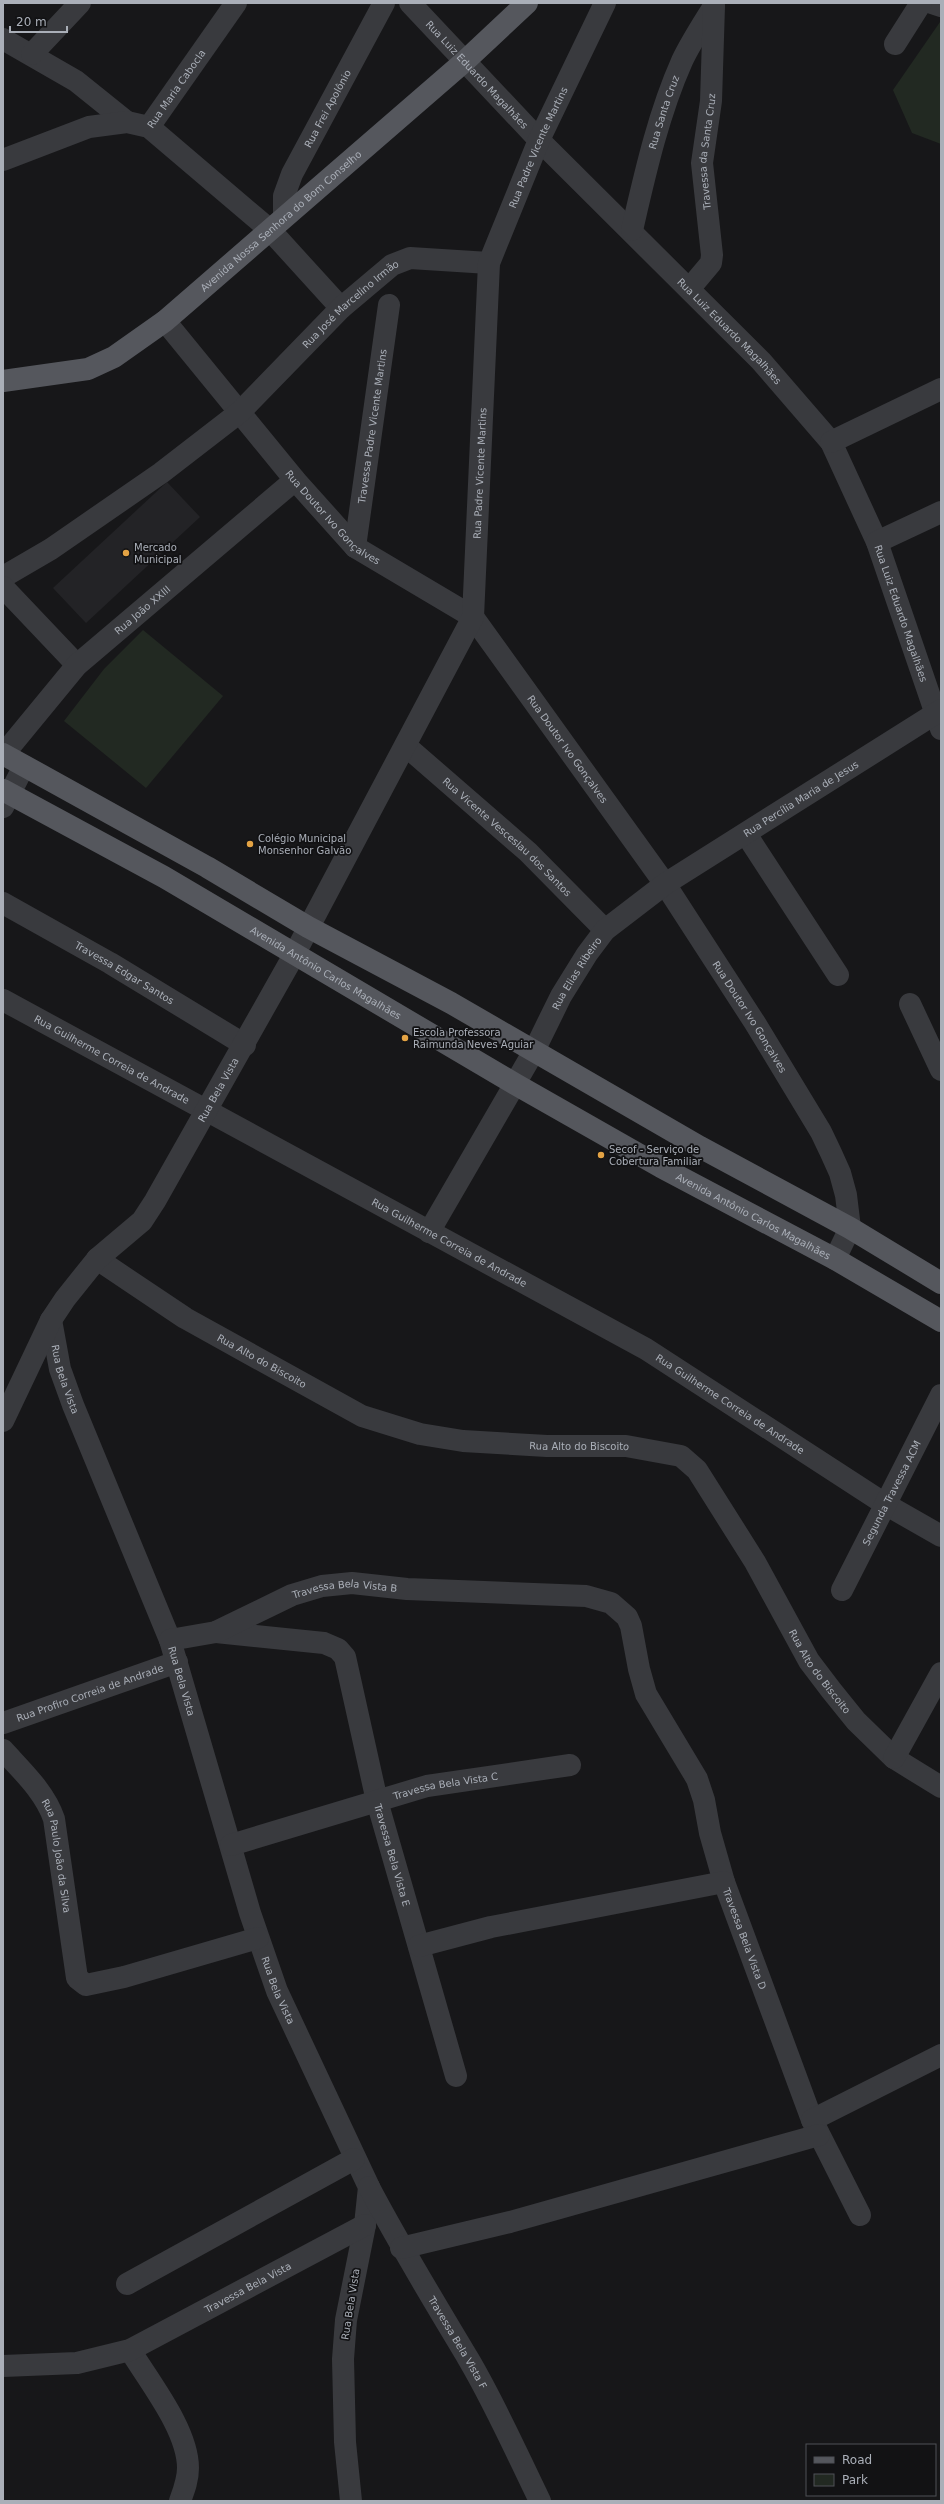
<svg xmlns="http://www.w3.org/2000/svg" width="944" height="2504" font-family="'DejaVu Sans',sans-serif">
<rect width="100%" height="100%" fill="#171719"/>
<polygon fill="#232326" points="167,482 200,517 86,623 53,588"/>
<g fill="#222922">
<polygon points="940,22 941,23 941,144 912,133 893,90"/>
<polygon points="143,630 223,696 146,788 64,721 104,669"/>
</g>
<g fill="none" stroke-linecap="round" stroke-linejoin="round">
<g stroke="#393a3e" stroke-width="22">
<path id="s1" d="M410,3L539,140L761,361L831,442L877,542L941,729"/>
<polyline points="932,3 941,6"/>
<polyline points="3,39 76,81 127,122"/>
<polyline points="895,44 921,3"/>
<polyline points="32,54 80,3"/>
<path id="s2" d="M149,127L236,3"/>
<polyline points="3,160 89,127 127,122 149,127 270,230 341,308"/>
<path id="s3" d="M284,216V196L292,174L384,3"/>
<path id="s4" d="M632,230C645,174 658,115 682,61C691,42 703,24 714,6"/>
<path id="s5" d="M690,288L711,263L712,255L702,163L711,101L714,6"/>
<path id="s6" d="M165,321L295,480L355,547L473,617L665,884L755,1023L821,1132L831,1153L840,1173L846,1195L850,1228L835,1259"/>
<polyline points="831,442 941,389"/>
<polyline points="877,542 941,512"/>
<path id="s7" d="M355,547L389,305"/>
<path id="s8" d="M3,577L51,549L161,473L240,412L341,308L392,265L410,258L489,263"/>
<polyline points="3,587 77,665"/>
<path id="s9" d="M406,746L528,852L605,930"/>
<path id="s10" d="M3,755L77,665L295,480"/>
<polyline points="3,807 24,766"/>
<polyline points="746,834 838,975"/>
<path id="s11" d="M3,903L110,963L245,1045"/>
<path id="s12" d="M3,1000L646,1349L885,1504L941,1536"/>
<polyline points="910,1004 941,1070"/>
<path id="s13" d="M429,1232L534,1051L561,996L587,954L605,930L665,884L941,710"/>
<path id="s14" d="M97,1259L185,1318L362,1416L420,1434L463,1441L547,1446H626L681,1456L697,1470L755,1562L809,1661L831,1690L856,1721L894,1758L941,1787"/>
<path id="s15" d="M51,1320L60,1369L73,1405L170,1640L250,1913L277,1991L369,2187L365,2225L346,2320L343,2359L345,2442L351,2501"/>
<path id="s16" d="M3,1421L51,1320L65,1299L97,1259L142,1221L155,1201L294,955L473,617L489,263L539,140L605,3"/>
<path id="s17" d="M842,1590L941,1395"/>
<path id="s18" d="M216,1632L324,1643L338,1649L345,1657L377,1801L456,2076"/>
<path id="s19" d="M170,1640L216,1632L292,1595L322,1586L352,1583L407,1589L586,1596L611,1603L627,1617L631,1626L639,1669L646,1694L697,1779L704,1800L710,1833L724,1882L812,2120L860,2215"/>
<path id="s20" d="M3,1723L177,1662"/>
<path id="s21" d="M3,1750C22,1771 45,1792 54,1819L77,1978L86,1985L124,1977L258,1938"/>
<polyline points="894,1758 941,1673"/>
<path id="s22" d="M231,1845L427,1786L570,1765"/>
<polyline points="419,1946 491,1927 724,1882"/>
<polyline points="812,2120 941,2055"/>
<path id="s23" d="M369,2187C400,2246 435,2303 469,2360C496,2406 517,2454 540,2501"/>
<polyline points="401,2248 510,2222 819,2135"/>
<polyline points="127,2284 354,2159"/>
<path d="M130,2350C150,2383 188,2430 188,2468C188,2480 184,2490 180,2501"/>
<path id="s24" d="M3,2366L77,2363L130,2350L365,2225"/>
</g>
<g stroke="#55575d" stroke-width="22">
<path id="s25" d="M3,381L88,369L114,357L165,321L465,61L527,3"/>
<polyline points="3,754 207,867 308,927 451,1003 700,1147 850,1228 941,1283"/>
<path id="s26" d="M3,790L164,877L515,1084L661,1167L835,1259L941,1321"/>
</g>
</g>
<g fill="#e4a344" stroke="#121214" stroke-width="1.5">
<circle cx="126" cy="553" r="4"/>
<circle cx="250" cy="844" r="4"/>
<circle cx="405" cy="1038" r="4"/>
<circle cx="601" cy="1155" r="4"/>
</g>
<g text-anchor="middle" stroke-width="3.5" stroke-linejoin="round" paint-order="stroke">
<g font-size="10" fill="#aaafb8" stroke="#121214">
<text dy="4" stroke="none"><textPath href="#s1" startOffset="98">Rua Luiz Eduardo Magalhães</textPath></text>
<text dy="4" stroke="none"><textPath href="#s2" startOffset="47">Rua Maria Cabocla</textPath></text>
<text dy="4" stroke="none"><textPath href="#s3" startOffset="118">Rua Frei Apolônio</textPath></text>
<text dy="4" stroke="none"><textPath href="#s4" startOffset="122">Rua Santa Cruz</textPath></text>
<text dy="4" stroke="none"><textPath href="#s16" startOffset="1416">Rua Padre Vicente Martins</textPath></text>
<text dy="4" stroke="none"><textPath href="#s5" startOffset="145">Travessa da Santa Cruz</textPath></text>
<text dy="4" stroke="none"><textPath href="#s25" startOffset="330">Avenida Nossa Senhora do Bom Conselho</textPath></text>
<text dy="4" stroke="none"><textPath href="#s8" startOffset="444">Rua José Marcelino Irmão</textPath></text>
<text dy="4" stroke="none"><textPath href="#s1" startOffset="458">Rua Luiz Eduardo Magalhães</textPath></text>
<text dy="4" stroke="none"><textPath href="#s7" startOffset="122">Travessa Padre Vicente Martins</textPath></text>
<text dy="4" stroke="none"><textPath href="#s16" startOffset="1080">Rua Padre Vicente Martins</textPath></text>
<text dy="4" stroke="none"><textPath href="#s6" startOffset="259">Rua Doutor Ivo Gonçalves</textPath></text>
<text dy="4" stroke="none"><textPath href="#s10" startOffset="202">Rua João XXIII</textPath></text>
<text dy="4" stroke="none"><textPath href="#s1" startOffset="794">Rua Luiz Eduardo Magalhães</textPath></text>
<text dy="4" stroke="none"><textPath href="#s6" startOffset="595">Rua Doutor Ivo Gonçalves</textPath></text>
<text dy="4" stroke="none"><textPath href="#s13" startOffset="586">Rua Percília Maria de Jesus</textPath></text>
<text dy="4" stroke="none"><textPath href="#s9" startOffset="136">Rua Vicente Vesceslau dos Santos</textPath></text>
<text dy="4" stroke="none"><textPath href="#s11" startOffset="140">Travessa Edgar Santos</textPath></text>
<text dy="4" stroke="none"><textPath href="#s26" startOffset="371">Avenida Antônio Carlos Magalhães</textPath></text>
<text dy="4" stroke="none"><textPath href="#s13" startOffset="298">Rua Elias Ribeiro</textPath></text>
<text dy="4" stroke="none"><textPath href="#s6" startOffset="919">Rua Doutor Ivo Gonçalves</textPath></text>
<text dy="4" stroke="none"><textPath href="#s12" startOffset="124">Rua Guilherme Correia de Andrade</textPath></text>
<text dy="4" stroke="none"><textPath href="#s16" startOffset="399">Rua Bela Vista</textPath></text>
<text dy="4" stroke="none"><textPath href="#s26" startOffset="863">Avenida Antônio Carlos Magalhães</textPath></text>
<text dy="4" stroke="none"><textPath href="#s12" startOffset="508">Rua Guilherme Correia de Andrade</textPath></text>
<text dy="4" stroke="none"><textPath href="#s14" startOffset="194">Rua Alto do Biscoito</textPath></text>
<text dy="4" stroke="none"><textPath href="#s15" startOffset="61">Rua Bela Vista</textPath></text>
<text dy="4" stroke="none"><textPath href="#s12" startOffset="832">Rua Guilherme Correia de Andrade</textPath></text>
<text dy="4" stroke="none"><textPath href="#s14" startOffset="529">Rua Alto do Biscoito</textPath></text>
<text dy="4" stroke="none"><textPath href="#s17" startOffset="109">Segunda Travessa ACM</textPath></text>
<text dy="4" stroke="none"><textPath href="#s19" startOffset="185">Travessa Bela Vista B</textPath></text>
<text dy="4" stroke="none"><textPath href="#s14" startOffset="889">Rua Alto do Biscoito</textPath></text>
<text dy="4" stroke="none"><textPath href="#s15" startOffset="385">Rua Bela Vista</textPath></text>
<text dy="4" stroke="none"><textPath href="#s20" startOffset="92">Rua Profiro Correia de Andrade</textPath></text>
<text dy="4" stroke="none"><textPath href="#s22" startOffset="223">Travessa Bela Vista C</textPath></text>
<text dy="4" stroke="none"><textPath href="#s18" startOffset="338">Travessa Bela Vista E</textPath></text>
<text dy="4" stroke="none"><textPath href="#s21" startOffset="123">Rua Paulo João da Silva</textPath></text>
<text dy="4" stroke="none"><textPath href="#s19" startOffset="820">Travessa Bela Vista D</textPath></text>
<text dy="4" stroke="none"><textPath href="#s15" startOffset="709">Rua Bela Vista</textPath></text>
<text dy="4" stroke="none"><textPath href="#s24" startOffset="262">Travessa Bela Vista</textPath></text>
<text transform="translate(350 2304) rotate(-81)" y="4">Rua Bela Vista</text>
<text dy="4" stroke="none"><textPath href="#s23" startOffset="179">Travessa Bela Vista F</textPath></text>
</g>
<g font-size="10" fill="#aaafb8" stroke="#121214" text-anchor="start">
<text x="134" y="551">Mercado<tspan x="134" dy="12">Municipal</tspan></text>
<text x="258" y="842">Colégio Municipal<tspan x="258" dy="12">Monsenhor Galvão</tspan></text>
<text x="413" y="1036">Escola Professora<tspan x="413" dy="12">Raimunda Neves Aguiar</tspan></text>
<text x="609" y="1153">Secof - Serviço de<tspan x="609" dy="12">Cobertura Familiar</tspan></text>
</g>
</g>
<rect width="944" height="2504" fill="none" stroke="#aaafb8" stroke-width="8"/>
<rect x="806" y="2444" width="130" height="52" fill="#121214" stroke="#4f5156"/>
<rect x="814" y="2457" width="20" height="6" fill="#55575d" stroke="#4f5156"/>
<text x="842" y="2464" font-size="12" fill="#aaafb8">Road</text>
<rect x="814" y="2474" width="20" height="12" fill="#222922" stroke="#4f5156"/>
<text x="842" y="2484" font-size="12" fill="#aaafb8">Park</text>
<path d="M10 26v6h57v-6" fill="none" stroke="#aaafb8" stroke-width="2"/>
<text x="16" y="26" font-size="12" fill="#aaafb8" stroke="#121214" stroke-width="3" paint-order="stroke">20 m</text>
</svg>
